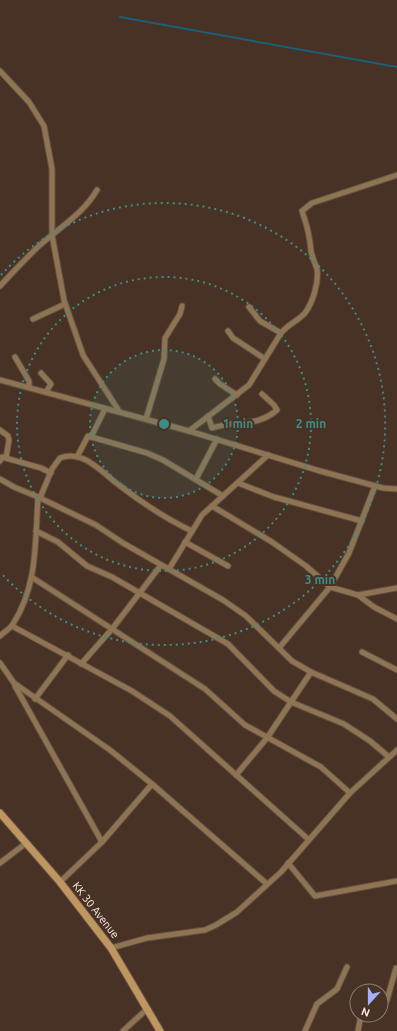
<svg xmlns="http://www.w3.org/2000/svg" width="397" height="1031" font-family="Ubuntu,sans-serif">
<rect width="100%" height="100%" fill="#473225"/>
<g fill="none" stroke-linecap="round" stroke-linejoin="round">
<polyline stroke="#1a6077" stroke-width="2" points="120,17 397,67"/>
<g stroke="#635043" stroke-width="7">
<g id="minor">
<polyline points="0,71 29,102 44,126 52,169 52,235 64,300 83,355 119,411"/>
<path d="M0,286C13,272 26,258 39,246C60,227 83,214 97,190"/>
<polyline points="249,307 260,321 281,333"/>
<polyline points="33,319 65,304"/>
<polyline points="228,331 233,338 265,359"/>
<polyline points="15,357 29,381 29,387"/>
<polyline points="41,373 51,384 46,392"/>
<polyline points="215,379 220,384 237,395"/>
<polyline points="0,380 189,431 320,471 383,488 397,489"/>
<path d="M208,416L212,428C235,420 256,428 277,410L274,405L262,394"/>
<polyline points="146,419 164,359 165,338 180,314 182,306"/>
<polyline points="0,430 8,436 9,440 6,458"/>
<path d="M189,431L249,385L281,333C288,324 298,321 305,313C313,302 319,282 317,269C315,263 312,257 311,251C310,237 307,225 302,211L312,203L397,175"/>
<polyline points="91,437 104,411"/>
<polyline points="77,457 88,436 147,453 163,460 223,496"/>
<polyline points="0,461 2,457 41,468 51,473"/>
<polyline points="0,479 14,487 38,497 96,525 123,543 223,600 246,616 292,661 311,672 373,699 397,719"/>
<polyline points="196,479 217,439"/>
<polyline points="238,483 274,497 362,521"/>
<path d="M40,498L52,469L60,458C68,455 77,456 84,459C97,465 108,477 119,485C141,502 166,519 192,531"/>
<polyline points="212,506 272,542 306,566 330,587 358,595 397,588"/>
<polyline points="36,531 58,542 87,566 112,577 228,644 274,691 291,702 344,724 370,741 389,757"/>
<polyline points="185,542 228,566"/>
<polyline points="169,569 202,515 268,455"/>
<polyline points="33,578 205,689 245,725 321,767 350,793"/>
<polyline points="358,595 374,607 397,619"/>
<polyline points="12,626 132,691 170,716 308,839"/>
<path d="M0,636C4,632 10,629 13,624C38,585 35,541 38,497"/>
<polyline points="279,648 330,587 349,553 375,486"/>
<polyline points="362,652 397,670"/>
<polyline points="0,663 14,683 110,750 152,784 267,884"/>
<polyline points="81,664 112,629 161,565"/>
<polyline points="15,686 102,842"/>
<polyline points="35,699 68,655"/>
<polyline points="236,775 267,738 311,672"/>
<polyline points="0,863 25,844"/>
<polyline points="288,863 315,896 397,881"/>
<polyline points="60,882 102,842 152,784"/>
<polyline points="111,948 147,938 205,930 216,925 237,912 281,872 350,793 397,750"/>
<polyline points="381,1006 385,1004 387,1000 396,968"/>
<polyline points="123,1031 147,1009"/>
<polyline points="305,1031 317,1004 337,989 347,967"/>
<polyline points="358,1031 361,1015"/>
</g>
</g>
<g stroke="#635043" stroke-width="9">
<polyline id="secondary" points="0,813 60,882 111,948 160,1031"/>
</g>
<use href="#minor" stroke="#8e7453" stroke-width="5"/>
<use href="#secondary" stroke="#bf9560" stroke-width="7"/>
</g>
<circle cx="164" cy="424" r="74" fill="#3e8d85" fill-opacity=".12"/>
<g fill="none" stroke="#3e8d85" stroke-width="2" stroke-dasharray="2 4">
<circle cx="164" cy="424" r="74"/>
<circle cx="164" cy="424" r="147"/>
<path d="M1 275A221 221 0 1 1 1 573"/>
</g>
<g text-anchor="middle" stroke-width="4" stroke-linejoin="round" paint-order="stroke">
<g font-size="11" fill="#f8ebe3" stroke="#473225">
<text transform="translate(96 910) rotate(52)" y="4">KK 30 Avenue</text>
</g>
</g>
<circle cx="164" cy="424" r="6" fill="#3e8d85" stroke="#473225" stroke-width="2"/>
<g font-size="12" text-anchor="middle" font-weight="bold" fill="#3e8d85" stroke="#473225" stroke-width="4" stroke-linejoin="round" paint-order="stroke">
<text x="238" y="428">1 min</text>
<text x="311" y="428">2 min</text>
<text x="320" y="584">3 min</text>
</g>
<g transform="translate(369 1003) rotate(201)"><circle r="19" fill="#473225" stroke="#8e7c71"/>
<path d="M0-3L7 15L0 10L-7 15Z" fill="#a6b1fc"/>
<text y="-6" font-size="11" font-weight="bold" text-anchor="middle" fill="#f8ebe3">N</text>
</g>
</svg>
